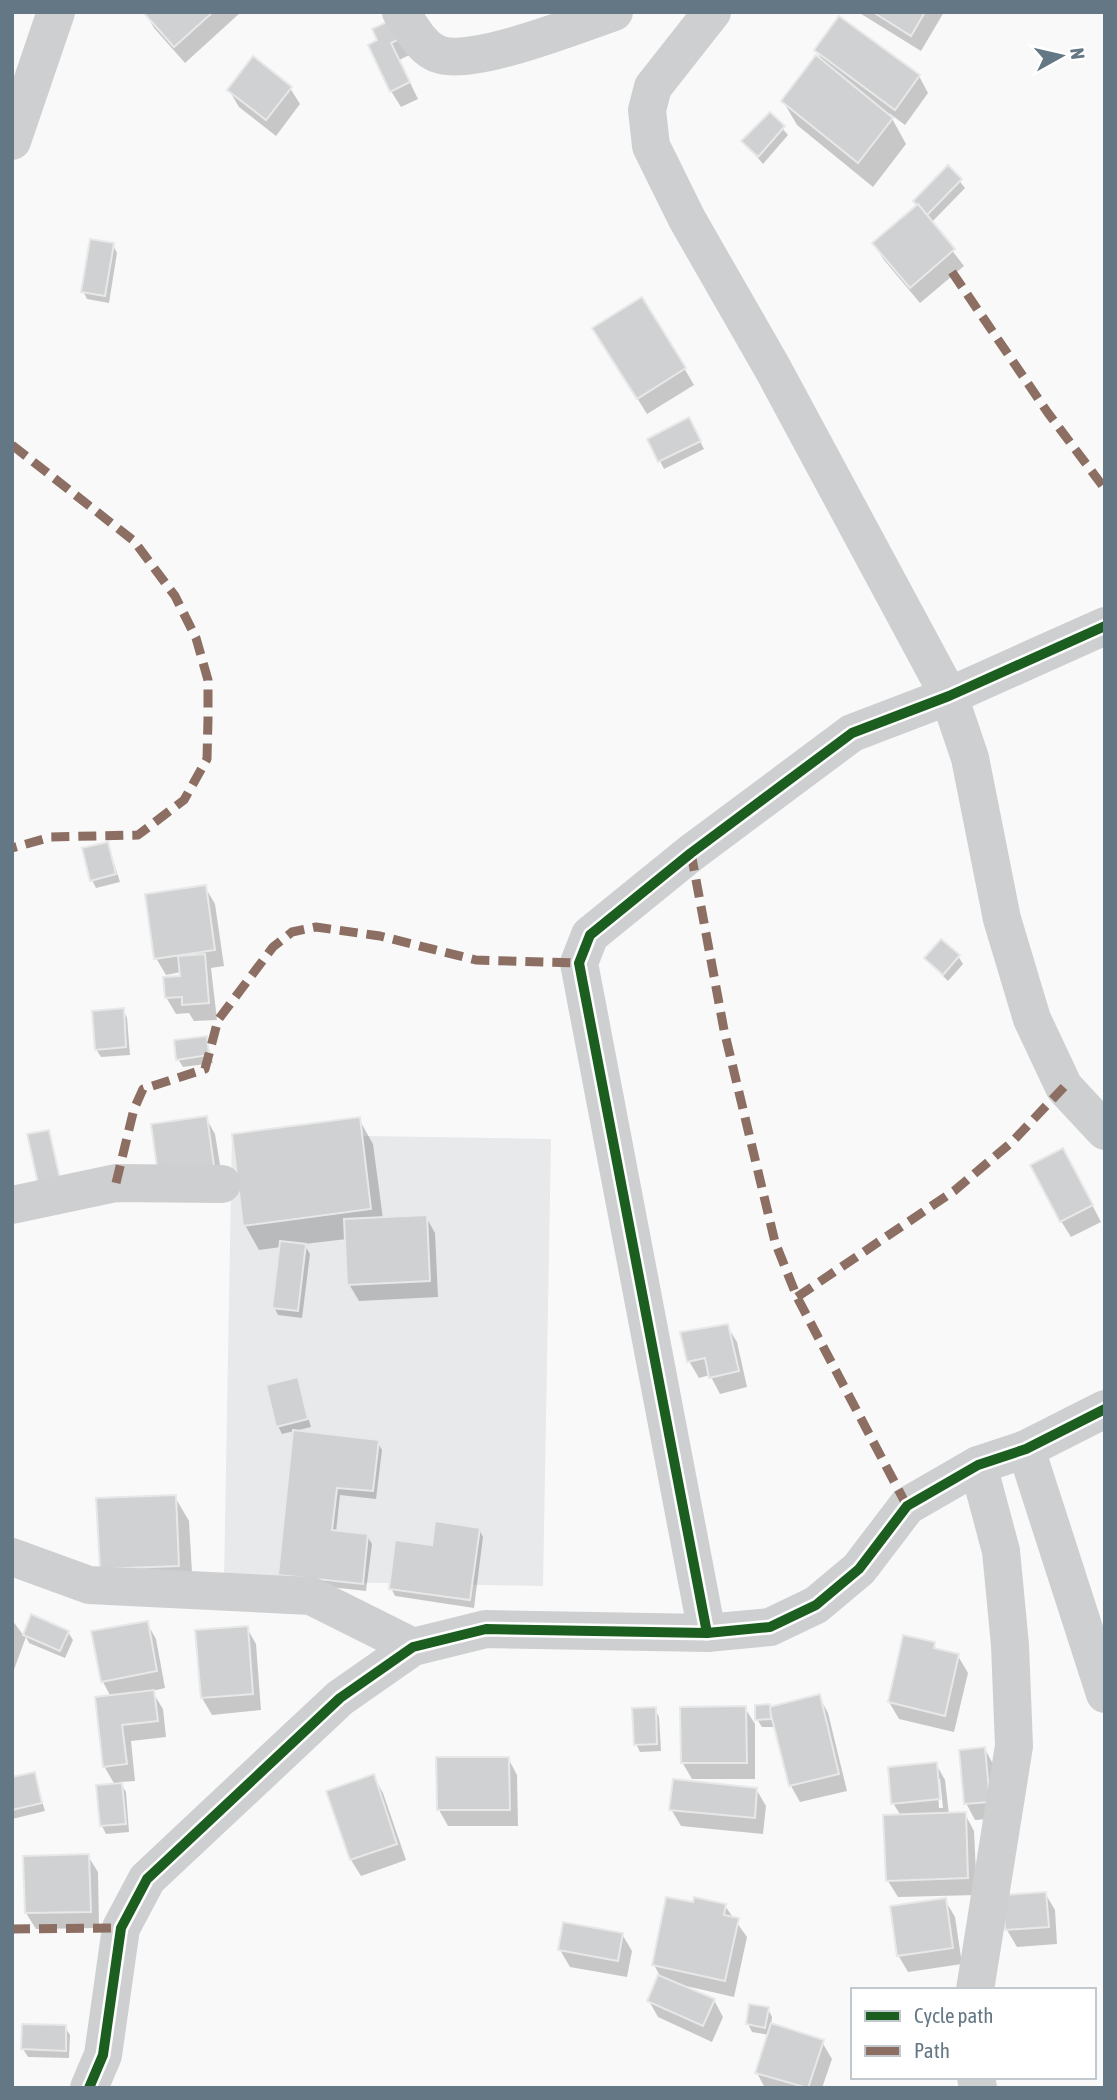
<svg xmlns="http://www.w3.org/2000/svg" width="1117" height="2100" font-family="'Asap Condensed',sans-serif">
<rect width="100%" height="100%" fill="#f9f9f9"/>
<polygon fill="#e8e9ea" points="232,1134 551,1139 543,1586 224,1580"/>
<g fill="#0003" fill-rule="evenodd">
<polygon points="145,12 241,12 185,63 154,28"/>
<polygon points="858,12 944,12 921,51"/>
<polygon points="397,19 414,53 399,60 418,99 401,107 391,91 380,41"/>
<polygon points="816,50 919,76 928,93 905,125 889,113 906,144 873,187 797,125 783,101 824,64"/>
<polygon points="290,88 300,104 276,136 239,107 229,90"/>
<polygon points="770,114 788,135 763,164 744,142"/>
<polygon points="948,167 965,188 931,223 964,266 920,303 884,260 874,244 918,206"/>
<polygon points="113,245 117,253 109,303 87,299 83,291"/>
<polygon points="604,345 684,368 694,385 647,414"/>
<polygon points="693,427 704,449 664,469 660,461"/>
<polygon points="108,844 120,882 96,888 92,880"/>
<polygon points="205,887 215,904 224,966 211,968 217,1020 194,1021 189,1013 176,1014 166,997 182,977 181,972 166,975 156,958"/>
<polygon points="958,956 963,964 948,981 926,959"/>
<polygon points="123,1010 127,1018 130,1055 101,1057 96,1049"/>
<polygon points="206,1037 213,1063 183,1067 178,1059"/>
<polygon points="206,1118 215,1134 223,1183 169,1191"/>
<polygon points="359,1119 373,1144 383,1219 426,1217 435,1233 438,1297 359,1301 349,1284 347,1239 304,1244 310,1254 302,1318 278,1315 274,1307 281,1247 259,1250 245,1225"/>
<polygon points="48,1132 64,1191 45,1196"/>
<polygon points="1072,1166 1101,1222 1071,1237 1061,1221"/>
<polygon points="727,1326 737,1342 747,1387 720,1394 710,1375 699,1378 689,1361"/>
<polygon points="297,1379 311,1427 282,1434 278,1426"/>
<polygon points="295,1432 377,1442 382,1450 376,1499 340,1495 336,1532 367,1536 372,1544 366,1591 284,1582"/>
<polygon points="175,1497 189,1521 193,1590 101,1569"/>
<polygon points="479,1529 483,1537 474,1608 395,1596 391,1588 434,1547"/>
<polygon points="32,1617 68,1632 73,1640 65,1658 29,1643 26,1637 12,1675 12,1620 24,1636"/>
<polygon points="147,1623 156,1639 165,1688 152,1691 163,1709 166,1737 131,1741 135,1781 120,1782 126,1792 129,1832 106,1834 102,1826 98,1787 115,1785 104,1766 111,1697 103,1682 93,1633"/>
<polygon points="247,1628 256,1644 261,1710 212,1715 202,1698"/>
<polygon points="934,1644 937,1651 958,1656 968,1673 954,1732 899,1719 889,1702"/>
<polygon points="819,1696 828,1713 847,1791 800,1802 791,1786 776,1727 762,1727 757,1719 769,1709"/>
<polygon points="745,1708 755,1724 755,1779 692,1779 682,1762"/>
<polygon points="655,1709 659,1717 661,1751 640,1752 636,1744"/>
<polygon points="985,1749 994,1766 999,1818 975,1820 966,1803"/>
<polygon points="508,1758 517,1775 518,1826 448,1826 439,1810"/>
<path d="M936,1764L945,1780L949,1815L965,1814L974,1831L977,1895L898,1897L888,1881L901,1816L893,1803ZM937,1779H940L943,1808H939Z"/>
<polygon points="34,1774 45,1811 12,1819 12,1779"/>
<polygon points="373,1776 383,1793 406,1860 361,1876 351,1860 328,1792"/>
<polygon points="756,1789 766,1806 763,1834 681,1826 671,1809"/>
<polygon points="88,1856 98,1872 99,1928 36,1929 26,1913"/>
<polygon points="1045,1893 1055,1910 1057,1944 1017,1947 1007,1930 1004,1896"/>
<polygon points="945,1900 955,1917 962,1964 908,1972 898,1955"/>
<polygon points="694,1905 725,1906 747,1937 734,1997 686,1986 714,2000 723,2017 712,2042 658,2017 649,2001 660,1976 654,1965"/>
<polygon points="622,1934 632,1951 627,1977 570,1967 560,1950"/>
<polygon points="768,2009 772,2017 771,2025 822,2042 832,2059 822,2088 765,2088 757,2073 769,2035 752,2032 748,2024"/>
<polygon points="65,2027 70,2035 69,2058 28,2057 23,2049"/>
</g>
<g fill="#cfd1d2" stroke="#e8e8e8" stroke-width="2">
<polygon points="143,12 213,12 174,47"/>
<polygon points="873,12 925,12 911,36"/>
<polygon points="839,16 920,75 895,110 814,50"/>
<polygon points="397,17 406,36 391,43 410,82 390,92 368,45 377,40 372,29"/>
<polygon points="816,55 893,118 858,163 781,101"/>
<polygon points="253,56 292,87 266,120 227,90"/>
<polygon points="770,112 785,126 758,157 741,141"/>
<polygon points="948,165 962,179 927,215 913,201"/>
<polygon points="918,204 955,249 910,288 872,243"/>
<polygon points="90,239 114,243 105,296 81,292"/>
<polygon points="642,297 686,368 637,399 592,328"/>
<polygon points="689,417 701,441 658,462 647,439"/>
<polygon points="108,842 116,874 90,881 82,848"/>
<polygon points="206,885 215,950 154,959 145,894"/>
<polygon points="941,939 960,955 943,975 924,958"/>
<polygon points="205,954 209,1003 182,1005 182,997 165,998 163,977 180,976 178,956"/>
<polygon points="124,1008 126,1047 95,1050 92,1011"/>
<polygon points="207,1036 209,1055 176,1060 174,1040"/>
<polygon points="207,1116 214,1166 158,1175 151,1124"/>
<polygon points="360,1117 371,1209 243,1226 232,1134"/>
<polygon points="49,1130 61,1183 39,1188 27,1134"/>
<polygon points="1063,1148 1093,1205 1060,1222 1030,1165"/>
<polygon points="427,1215 430,1281 347,1285 344,1219"/>
<polygon points="280,1241 306,1244 298,1311 272,1308"/>
<polygon points="728,1324 739,1371 709,1378 705,1358 687,1362 680,1332"/>
<polygon points="298,1377 308,1419 276,1427 266,1385"/>
<polygon points="293,1430 379,1440 373,1491 337,1488 332,1530 368,1534 363,1584 278,1575"/>
<polygon points="176,1495 179,1566 100,1569 96,1498"/>
<polygon points="435,1521 480,1528 470,1600 389,1589 395,1540 432,1545"/>
<polygon points="31,1614 69,1631 60,1651 23,1635"/>
<polygon points="148,1621 157,1671 101,1682 91,1631"/>
<polygon points="248,1626 253,1694 201,1698 195,1630"/>
<polygon points="903,1635 935,1642 934,1648 959,1654 945,1716 888,1702"/>
<polygon points="154,1690 158,1721 122,1725 127,1764 103,1767 95,1697"/>
<polygon points="820,1694 839,1774 789,1786 769,1707"/>
<polygon points="770,1704 771,1719 755,1720 755,1705"/>
<polygon points="746,1706 747,1763 681,1763 680,1707"/>
<polygon points="656,1707 657,1744 634,1745 632,1708"/>
<polygon points="985,1747 990,1802 964,1804 959,1750"/>
<polygon points="436,1757 509,1757 510,1810 437,1810"/>
<polygon points="937,1762 940,1799 891,1804 888,1767"/>
<polygon points="35,1772 42,1803 12,1810 12,1777"/>
<polygon points="374,1774 397,1844 350,1860 326,1791"/>
<polygon points="673,1779 757,1788 755,1818 669,1810"/>
<polygon points="122,1783 126,1824 100,1826 96,1785"/>
<polygon points="966,1812 968,1878 886,1881 883,1815"/>
<polygon points="89,1854 91,1912 25,1913 23,1856"/>
<polygon points="1046,1892 1049,1927 1005,1930 1003,1895"/>
<polygon points="666,1897 693,1902 694,1897 726,1904 724,1915 739,1918 725,1981 652,1965"/>
<polygon points="946,1898 953,1948 897,1956 890,1906"/>
<polygon points="563,1922 623,1933 618,1961 558,1950"/>
<polygon points="658,1975 715,1999 703,2026 647,2001"/>
<polygon points="749,2004 769,2007 765,2028 746,2024"/>
<polygon points="771,2023 824,2040 808,2088 755,2073"/>
<polygon points="22,2024 66,2025 66,2051 21,2049"/>
</g>
<g fill="none" stroke-linecap="round" stroke-linejoin="round">
<g stroke="#cecfd0" stroke-width="38">
<path d="M401,12C411,27 422,50 441,55C476,65 576,25 614,12"/>
<polyline points="712,12 653,87 647,110 651,146 687,219 773,369 949,696 970,758 1002,919 1032,1019 1064,1087 1105,1131"/>
<polyline points="12,141 56,12"/>
<polyline points="12,1205 116,1183 222,1184"/>
<polyline points="1026,1449 1105,1694"/>
<polyline points="12,1557 89,1585 311,1596 413,1647"/>
<polyline points="707,1633 579,963 590,935 691,853 852,733 949,696 1105,626"/>
<polyline points="975,1990 1014,1746 1010,1645 1001,1551 978,1465"/>
<polyline points="976,2077 978,2088"/>
<polyline points="89,2088 103,2055 121,1928 147,1879 340,1698 413,1647 486,1629 707,1633 770,1627 816,1605 859,1569 907,1506 978,1465 1026,1449 1105,1409"/>
</g>
<g stroke="#8d6e63" stroke-width="9" stroke-dasharray="18 9" stroke-linecap="butt">
<polyline points="952,272 1048,413 1105,489"/>
<polyline points="12,445 134,541 175,596 196,638 208,680 208,719 207,759 184,800 138,835 51,837 12,848"/>
<polyline points="691,853 724,1030 775,1242 797,1297 907,1506"/>
<polyline points="116,1183 134,1109 143,1089 205,1069 218,1020 273,947 292,932 316,927 380,936 476,960 579,963"/>
<polyline points="797,1297 954,1191 1012,1142 1064,1087"/>
<polyline points="12,1929 121,1928"/>
</g>
<g stroke="#fff" stroke-width="15">
<g id="cycleway">
<polyline points="707,1633 579,963 590,935 691,853 852,733 949,696 1105,626"/>
<polyline points="89,2088 103,2055 121,1928 147,1879 340,1698 413,1647 486,1629 707,1633 770,1627 816,1605 859,1569 907,1506 978,1465 1026,1449 1105,1409"/>
</g>
</g>
<use href="#cycleway" stroke="#1b5e20" stroke-width="10"/>
</g>
<rect width="1117" height="2100" fill="none" stroke="#647784" stroke-width="28"/>
<rect x="851" y="1988" width="245" height="91" fill="#ffffff" stroke="#c1c9ce" stroke-width="2"/>
<rect x="865" y="2011" width="35" height="10" fill="#1b5e20" stroke="#c1c9ce" stroke-width="2"/>
<text x="914" y="2023" font-size="21" fill="#647784">Cycle path</text>
<rect x="865" y="2046" width="35" height="10" fill="#8d6e63" stroke="#c1c9ce" stroke-width="2"/>
<text x="914" y="2058" font-size="21" fill="#647784">Path</text>
<g transform="translate(1061 56) rotate(82)" stroke="#ffffff" stroke-width="5" paint-order="stroke">
<path d="M0-5L12 26L0 18L-12 26Z" fill="#647784"/>
<text y="-10" font-size="19" font-weight="bold" text-anchor="middle" fill="#647784">N</text>
</g>
</svg>
